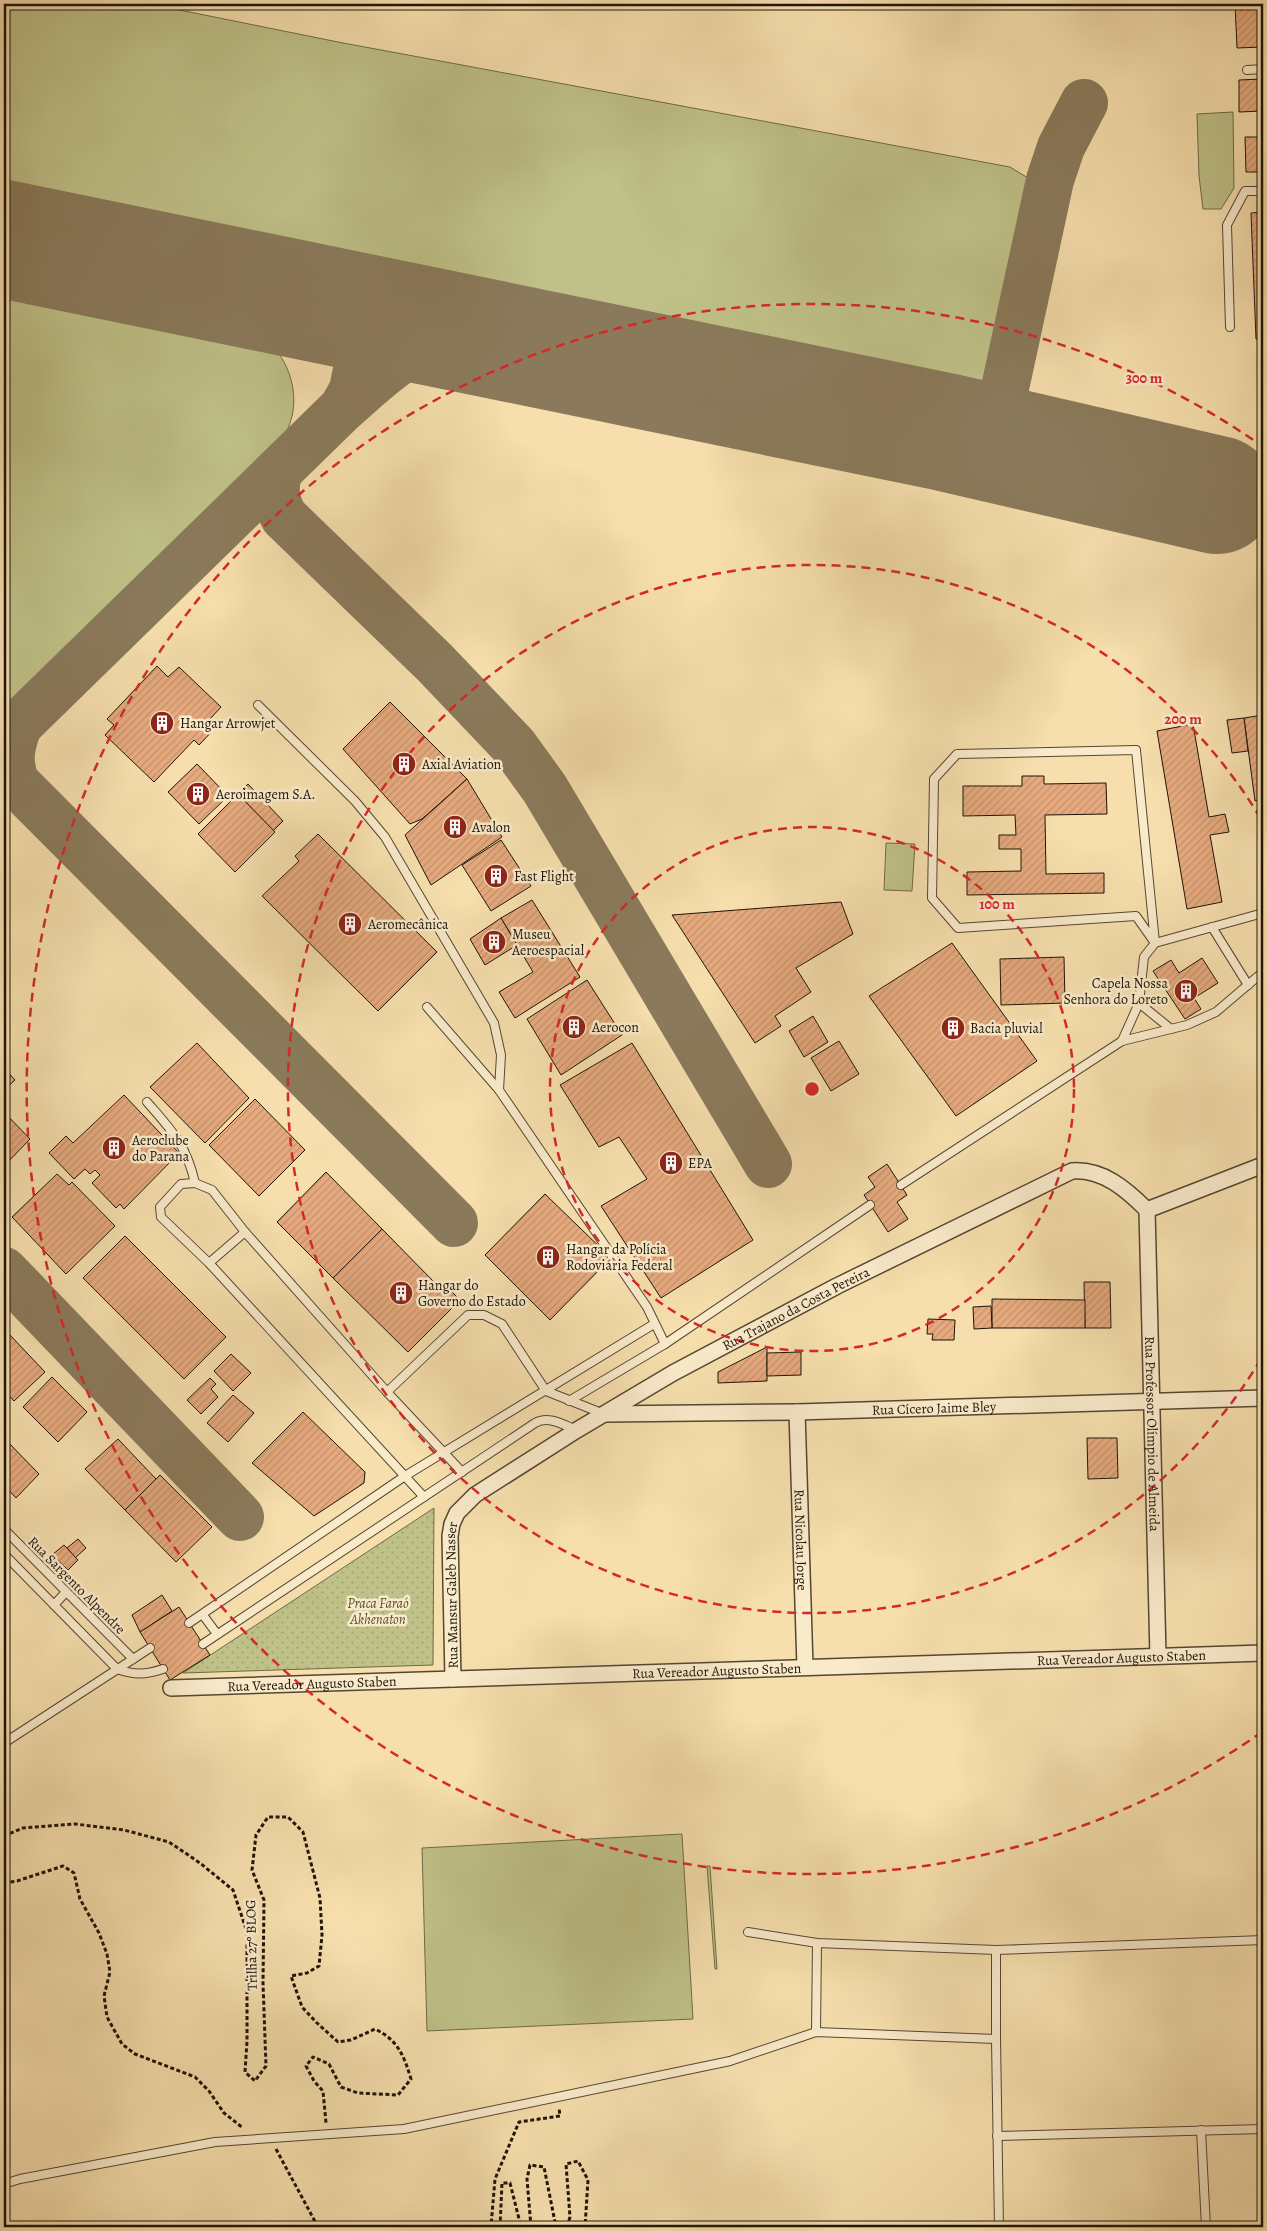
<svg xmlns="http://www.w3.org/2000/svg" width="1267" height="2231" font-family="Alegreya,serif">
<defs>
<pattern id="park-dots" width="8" height="8" patternUnits="userSpaceOnUse" patternTransform="scale(1.25)"><rect width="8" height="8" fill="#bfc188"/><path d="M2 2h.1M6 6h.1" fill="none" stroke="#a4a574" stroke-width="1.8" stroke-linecap="round"/></pattern>
<pattern id="building-hatch" width="6" height="6" patternUnits="userSpaceOnUse" patternTransform="scale(1.25)"><rect width="6" height="6" fill="#e6aa7e"/><path d="M-1 1l2-2M0 6l6-6M5 7l2-2" fill="none" stroke="#c5916c"/></pattern>
</defs>
<rect width="100%" height="100%" fill="#f6dfad"/>
<filter id="stains"><feTurbulence type="fractalNoise" baseFrequency=".004" numOctaves="4"/><feColorMatrix values="0 0 0 0 .2 0 0 0 0 .09 0 0 0 0 .02 0 0 0 .5 -.17"/></filter>
<radialGradient id="worn" r=".72"><stop offset=".6" stop-color="#630" stop-opacity="0"/><stop offset="1" stop-color="#630" stop-opacity=".3"/></radialGradient>
<g fill="#bfc188" stroke="#6e6a48">
<polygon points="4,4 150,4 338,42 1010,167 1033,181 997,389 982,405 4,197"/>
<polygon points="1233,112 1234,188 1221,209 1203,209 1199,176 1197,114"/>
<path d="M4,283L246,330C254,334 264,337 270,343C293,366 302,405 285,434C282,440 276,446 271,452L4,711Z"/>
<polygon points="886,843 915,844 912,891 884,890"/>
<polygon points="682,1834 693,2019 427,2031 422,1848"/>
<polygon points="707,1866 710,1866 717,1969 715,1969"/>
</g>
<polygon fill="url(#park-dots)" stroke="#6e6a48" points="434,1508 433,1665 183,1673"/>
<g fill="none" stroke-linecap="round" stroke-linejoin="round">
<g stroke="#8a7a5b" stroke-width="48">
<polyline points="305,301 338,320 352,340 358,365 353,390 343,408"/>
<path d="M945,432C977,425 989,416 1005,388L1050,180L1061,147L1084,103"/>
<path d="M278,473C274,490 275,501 284,517L435,663L514,746L545,789L768,1164"/>
<path d="M18,726C10,748 8,759 15,782L454,1223"/>
<path d="M4,739L343,408C363,391 403,352 428,346C449,340 472,340 494,340"/>
<polyline points="4,1271 240,1517"/>
</g>
<polyline stroke="#8a7a5b" stroke-width="118" points="4,239 945,432 1217,495"/>
</g>
<g fill="url(#building-hatch)" stroke="#1e1409">
<polygon points="1235,4 1263,4 1263,47 1237,48"/>
<polygon points="1263,79 1263,111 1239,112 1239,80"/>
<polygon points="1245,137 1263,137 1263,172 1246,172"/>
<polygon points="1263,212 1263,339 1256,339 1251,213"/>
<polygon points="157,666 168,677 179,667 221,707 209,720 216,727 199,745 194,740 154,782 105,735 114,725 107,719"/>
<polygon points="390,702 467,779 422,819 410,824 343,749"/>
<polygon points="1263,715 1263,799 1255,801 1244,718"/>
<polygon points="1244,718 1248,751 1232,753 1227,720"/>
<polygon points="1193,724 1209,817 1225,814 1229,832 1210,835 1222,902 1187,909 1157,731"/>
<polygon points="197,764 228,796 199,824 168,792"/>
<polygon points="1022,776 1044,776 1044,784 1106,783 1107,814 1045,815 1046,874 1104,873 1104,893 967,895 967,872 1021,871 1021,849 999,849 999,835 1016,835 1015,815 963,816 963,786 1022,786"/>
<polygon points="467,779 502,837 431,885 405,835"/>
<polygon points="248,784 283,821 273,831 238,794"/>
<polygon points="238,794 275,832 235,872 198,834"/>
<polygon points="318,834 437,952 378,1011 262,896 299,861 295,856"/>
<polygon points="501,840 531,886 491,911 462,865"/>
<polygon points="532,900 580,977 515,1018 499,992 533,972 501,918"/>
<polygon points="841,902 853,934 796,968 811,992 775,1016 781,1026 755,1043 672,915"/>
<polygon points="501,918 517,945 485,965 470,939"/>
<polygon points="952,943 1037,1061 956,1116 869,996"/>
<polygon points="1064,957 1065,1003 1001,1005 1000,959"/>
<polygon points="1202,958 1218,983 1194,998 1201,1009 1185,1019 1153,971 1171,960 1179,973"/>
<polygon points="587,980 622,1035 561,1075 527,1019"/>
<polygon points="813,1016 828,1042 804,1057 789,1031"/>
<polygon points="839,1041 859,1074 831,1091 811,1058"/>
<polygon points="197,1043 249,1098 205,1143 150,1087"/>
<polygon points="632,1043 753,1240 661,1298 601,1206 647,1179 619,1137 599,1147 560,1085"/>
<polygon points="4,1068 15,1080 4,1090"/>
<polygon points="124,1095 179,1153 124,1209 120,1204 116,1208 92,1183 100,1175 95,1170 90,1174 85,1169 74,1179 49,1153 66,1136 73,1143"/>
<polygon points="255,1099 305,1150 259,1196 209,1145"/>
<polygon points="4,1112 30,1139 4,1166"/>
<polygon points="887,1164 907,1195 897,1202 908,1219 888,1232 864,1195 875,1187 868,1177"/>
<polygon points="326,1172 382,1229 333,1278 277,1222"/>
<polygon points="57,1174 69,1185 72,1182 115,1226 66,1274 12,1217"/>
<polygon points="545,1194 611,1258 550,1320 485,1255"/>
<polygon points="382,1229 438,1286 442,1282 460,1300 408,1352 333,1278"/>
<polygon points="125,1236 226,1337 184,1379 83,1278"/>
<polygon points="1084,1282 1110,1282 1111,1328 1085,1328"/>
<polygon points="992,1299 1085,1300 1085,1328 992,1328"/>
<polygon points="991,1306 992,1328 974,1329 973,1307"/>
<polygon points="928,1319 955,1320 954,1340 932,1340 933,1334 927,1334"/>
<polygon points="9,1334 45,1372 14,1401 4,1390 4,1339"/>
<polygon points="767,1347 767,1381 718,1383 718,1372"/>
<polygon points="801,1352 801,1375 767,1376 767,1353"/>
<polygon points="231,1354 251,1373 233,1391 214,1371"/>
<polygon points="52,1377 87,1412 58,1442 23,1407"/>
<polygon points="210,1378 216,1384 211,1389 218,1397 201,1414 187,1400"/>
<polygon points="233,1395 254,1413 228,1442 207,1423"/>
<polygon points="303,1412 365,1472 364,1483 314,1516 252,1463"/>
<polygon points="4,1438 39,1474 16,1498 4,1485"/>
<polygon points="1087,1438 1117,1438 1118,1478 1088,1479"/>
<polygon points="118,1439 156,1479 125,1510 85,1469"/>
<polygon points="160,1475 212,1527 176,1562 125,1510"/>
<polygon points="78,1539 86,1548 75,1558 67,1548"/>
<polygon points="64,1545 78,1560 68,1570 52,1555"/>
<polygon points="162,1595 172,1611 140,1632 132,1615"/>
<polygon points="179,1607 210,1655 170,1680 140,1632"/>
</g>
<g fill="none" stroke-linecap="round" stroke-linejoin="round">
<g stroke="#544732" stroke-width="10">
<g id="lane">
<polyline points="1247,70 1263,69"/>
<polyline points="1230,327 1227,225 1245,191 1263,191"/>
<polyline points="258,705 355,801 385,837 494,1023 501,1055 499,1090 647,1307 665,1344"/>
<polygon points="1136,750 1155,943 1136,916 958,928 932,898 934,779 957,754"/>
<polyline points="1212,927 1248,985"/>
<polyline points="1139,1003 1171,1029"/>
<polyline points="427,1007 499,1090"/>
<polyline points="1122,1041 1139,1003 1144,957 1155,943 1263,913"/>
<path d="M147,1102C172,1131 186,1144 195,1183"/>
<polyline points="901,1185 1122,1041 1187,1025 1216,1012 1263,972"/>
<polyline points="209,1263 245,1232"/>
<polyline points="387,1392 468,1315 484,1315 502,1324 546,1391 604,1414"/>
<polyline points="569,1401 665,1344 870,1205"/>
<polyline points="424,1497 209,1263 161,1217 160,1207 181,1184 195,1183 212,1190 245,1232 387,1392 462,1472"/>
<polyline points="4,1529 133,1659"/>
<path d="M4,1554L117,1669C134,1675 145,1675 163,1669"/>
<polyline points="54,1605 66,1592"/>
<polyline points="203,1615 217,1634"/>
<polyline points="189,1623 405,1476 654,1324"/>
<path d="M203,1644L535,1423C549,1415 563,1425 577,1430"/>
<polyline points="4,1743 150,1648"/>
<polyline points="748,1932 817,1943 996,1950 1263,1940"/>
<polyline points="996,1950 996,2039 999,2227"/>
<polyline points="816,2032 817,1943"/>
<polyline points="1201,2130 1206,2227"/>
<polyline points="997,2136 1263,2129"/>
<polyline points="4,2184 20,2179 215,2142 404,2129 730,2061 816,2032 996,2039"/>
</g>
</g>
<g stroke="#544732" stroke-width="18">
<g id="street">
<path id="s1" d="M1147,1210L1158,1656"/>
<polyline points="1147,1210 1263,1165"/>
<path id="s2" d="M797,1412L805,1667"/>
<path id="s3" d="M605,1414L797,1412L1263,1398"/>
<path id="s4" d="M453,1679L450,1536L452,1524L457,1513L475,1495L577,1430L673,1373L837,1286L1072,1171C1103,1169 1126,1189 1147,1210"/>
<path id="s5" d="M171,1688L1263,1653"/>
</g>
</g>
<g stroke="#1e1409" stroke-width="3" stroke-dasharray="4 2.5" stroke-linecap="butt">
<path d="M4,1836L23,1828L75,1824L124,1830L169,1842L200,1863L233,1890L247,1932V2041L245,2072L255,2081L266,2066L263,1983L264,1900L252,1870L256,1835L268,1817H288L303,1832L320,1898L322,1935L319,1966L307,1973L291,1976L302,2007L317,2023L338,2042L351,2040L375,2029C398,2040 404,2056 411,2079L398,2095L358,2093L341,2087L329,2064L313,2057L306,2066L314,2081L323,2091L326,2123"/>
<polyline points="4,1883 17,1881 63,1866 74,1873 80,1899 99,1933 107,1954 110,1972 104,1996 107,2017 122,2044 135,2054 195,2077 209,2091 224,2113 243,2128"/>
<polyline points="276,2149 318,2227"/>
<polyline points="494,2227 491,2226 495,2179 519,2122 560,2116 559,2108"/>
<polyline points="500,2227 502,2183 510,2183 521,2227"/>
<polyline points="531,2227 527,2179 530,2165 544,2167 556,2227"/>
<polyline points="567,2227 570,2217 566,2164 578,2161 588,2180 585,2227"/>
</g>
<use href="#lane" stroke="#f9eaca" stroke-width="8"/>
<use href="#street" stroke="#f9eaca" stroke-width="15"/>
</g>
<g fill="none" stroke="#d62828" stroke-width="2.5" stroke-dasharray="9 6">
<circle cx="812" cy="1089" r="262"/>
<path d="M1261 1359A524 524 0 1 1 1261 819"/>
<path d="M1262 1732A785 785 0 1 1 1262 446"/>
</g>
<defs>
<g id="building-disc" transform="scale(1.25)"><circle r="9.5" fill="#8f2418" stroke="#f9eaca"/><path d="M-4-6H4V6H1V3H-1V6H-4ZM-2.5-4.3h1.7v1.8h-1.7ZM.8-4.3h1.7v1.8H.8ZM-2.5-1h1.7V.8h-1.7ZM.8-1h1.7V.8H.8Z" fill="#fff"/></g>
</defs>
<g fill-rule="evenodd">
<use href="#building-disc" x="162" y="723"/>
<use href="#building-disc" x="404" y="764"/>
<use href="#building-disc" x="198" y="794"/>
<use href="#building-disc" x="455" y="827"/>
<use href="#building-disc" x="496" y="876"/>
<use href="#building-disc" x="350" y="924"/>
<use href="#building-disc" x="494" y="942"/>
<use href="#building-disc" x="1186" y="991"/>
<use href="#building-disc" x="574" y="1027"/>
<use href="#building-disc" x="953" y="1028"/>
<use href="#building-disc" x="114" y="1148"/>
<use href="#building-disc" x="671" y="1163"/>
<use href="#building-disc" x="548" y="1257"/>
<use href="#building-disc" x="401" y="1293"/>
</g>
<g text-anchor="middle" stroke-width="5" stroke-linejoin="round" paint-order="stroke">
<g font-size="14" fill="#1e1409" stroke="#f9eaca" text-anchor="start">
<text x="180" y="728">Hangar Arrowjet</text>
<text x="422" y="769">Axial Aviation</text>
<text x="216" y="799">Aeroimagem S.A.</text>
<text x="472" y="832">Avalon</text>
<text x="514" y="881">Fast Flight</text>
<text x="368" y="929">Aeromecânica</text>
<text x="512" y="939">Museu<tspan x="512" dy="16">Aeroespacial</tspan></text>
<text x="1168" y="988" text-anchor="end">Capela Nossa<tspan x="1168" dy="16">Senhora do Loreto</tspan></text>
<text x="592" y="1032">Aerocon</text>
<text x="970" y="1033">Bacia pluvial</text>
<text x="132" y="1145">Aeroclube<tspan x="132" dy="16">do Parana</tspan></text>
<text x="688" y="1168">EPA</text>
<text x="566" y="1254">Hangar da Polícia<tspan x="566" dy="16">Rodoviária Federal</tspan></text>
<text x="418" y="1290">Hangar do<tspan x="418" dy="16">Governo do Estado</tspan></text>
</g>
<g font-size="14" fill="#1e1409" stroke="#f9eaca">
<text dy="5" stroke="none"><textPath href="#s4" startOffset="564">Rua Trajano da Costa Pereira</textPath></text>
<text dy="5" stroke="none"><textPath href="#s3" startOffset="329">Rua Cícero Jaime Bley</textPath></text>
<text dy="5" stroke="none"><textPath href="#s1" startOffset="224">Rua Professor Olímpio de Almeida</textPath></text>
<text dy="5" stroke="none"><textPath href="#s2" startOffset="128">Rua Nicolau Jorge</textPath></text>
<text transform="translate(77 1585) rotate(45)" y="5">Rua Sargento Alpendre</text>
<text dy="5" stroke="none"><textPath href="#s4" startOffset="84">Rua Mansur Galeb Nasser</textPath></text>
<text dy="5" stroke="none"><textPath href="#s5" startOffset="951">Rua Vereador Augusto Staben</textPath></text>
<text dy="5" stroke="none"><textPath href="#s5" startOffset="546">Rua Vereador Augusto Staben</textPath></text>
<text dy="5" stroke="none"><textPath href="#s5" startOffset="141">Rua Vereador Augusto Staben</textPath></text>
<text transform="translate(251 1945) rotate(-91)" y="5">Trilha 27º BLOG</text>
</g>
<g font-size="14" font-style="italic" fill="#565135" stroke="#f9eaca">
<text x="378" y="1608">Praca Faraó<tspan x="378" dy="16">Akhenaton</tspan></text>
</g>
</g>
<circle cx="812" cy="1089" r="8" fill="#d62828" stroke="#f9eaca" stroke-width="2.5"/>
<g font-size="15" text-anchor="middle" font-weight="bold" fill="#d62828" stroke="#f9eaca" stroke-width="5" stroke-linejoin="round" paint-order="stroke">
<text x="1144" y="383">300 m</text>
<text x="1183" y="724">200 m</text>
<text x="997" y="909">100 m</text>
</g>
<rect width="1267" height="2231" fill="none" stroke="#f6dfad" stroke-width="20"/>
<rect x="5" y="5" width="1257" height="2221" fill="none" stroke="#1e1409" stroke-width="2.5"/>
<rect x="10" y="10" width="1247" height="2211" fill="none" stroke="#1e1409"/>
<rect width="100%" height="100%" filter="url(#stains)"/>
<rect width="100%" height="100%" fill="url(#worn)"/>
</svg>
